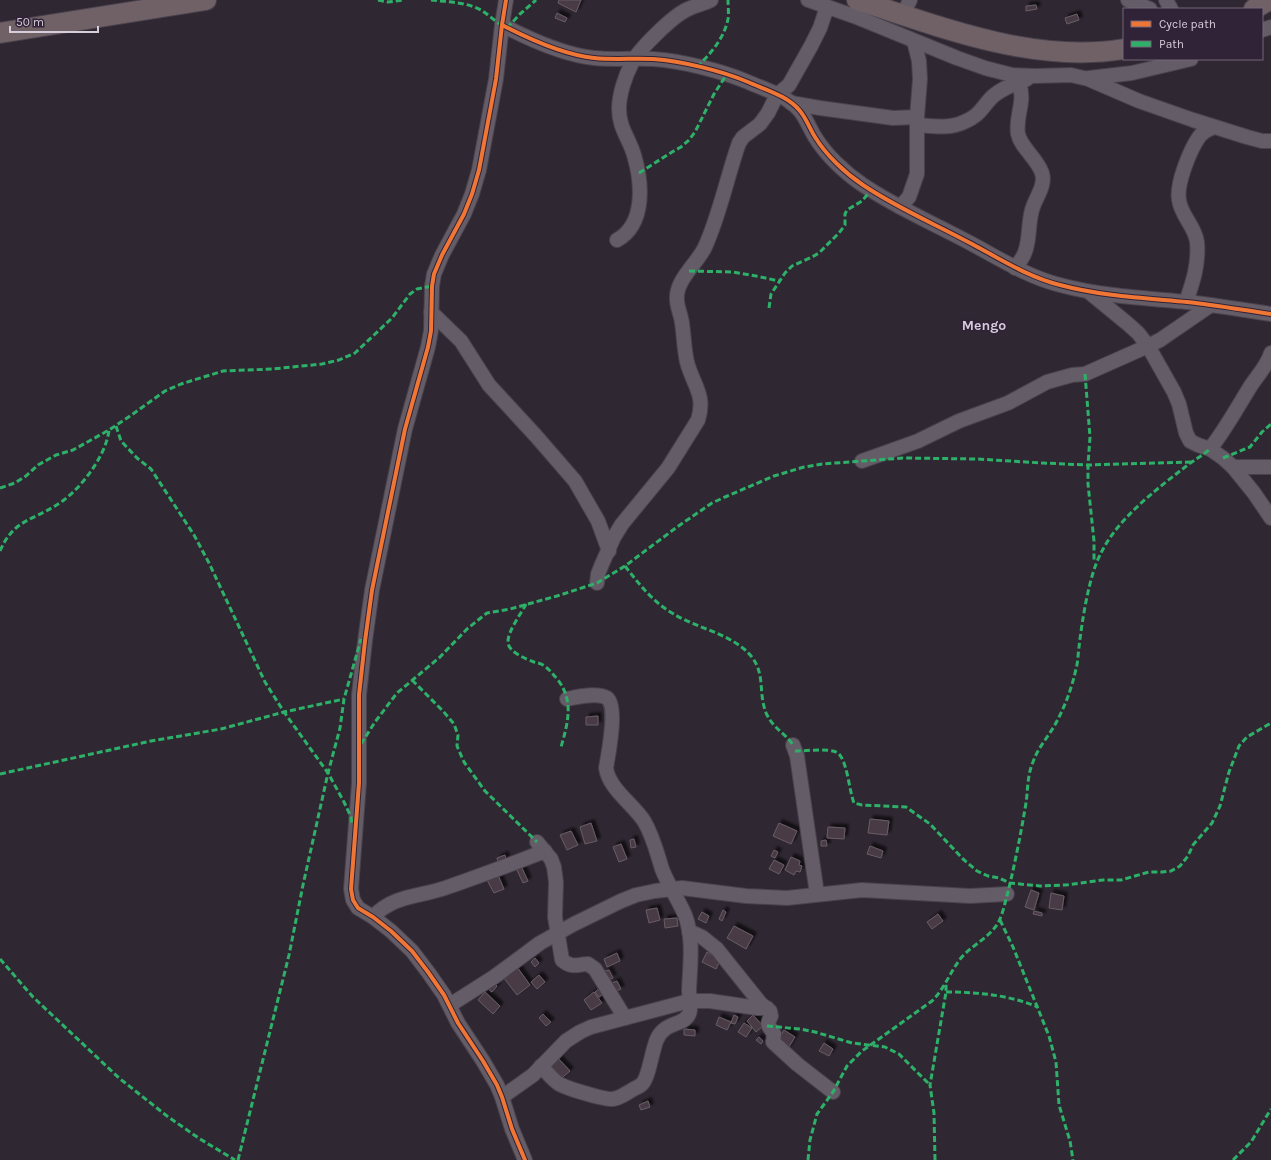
<svg xmlns="http://www.w3.org/2000/svg" width="1271" height="1160" font-family="Karla,sans-serif">
<defs>
<filter id="shadow"><feDropShadow dx="3.5" dy="-3.5" stdDeviation="1" flood-color="#0009"/></filter>
</defs>
<rect width="100%" height="100%" fill="#2f2732"/>
<g fill="#4a3b45" stroke="#685d65" filter="url(#shadow)">
<polygon points="559,0 581,0 576,12 558,3"/>
<polygon points="1036,5 1037,9 1026,11 1026,6"/>
<polygon points="557,13 567,18 565,22 555,18"/>
<polygon points="1077,14 1079,20 1067,24 1065,18"/>
<polygon points="598,716 598,725 586,725 586,717"/>
<polygon points="870,819 889,821 887,835 868,833"/>
<polygon points="591,823 597,841 585,844 580,827"/>
<polygon points="779,823 797,831 791,844 773,836"/>
<polygon points="828,827 845,828 844,839 827,838"/>
<polygon points="571,831 578,845 567,850 560,835"/>
<polygon points="634,839 636,847 631,848 630,840"/>
<polygon points="826,840 827,846 821,846 821,841"/>
<polygon points="621,844 627,859 619,862 613,847"/>
<polygon points="870,846 883,851 881,858 867,854"/>
<polygon points="774,850 778,852 775,858 771,856"/>
<polygon points="505,855 506,860 498,862 497,858"/>
<polygon points="791,857 800,861 799,865 802,866 800,872 796,871 794,875 785,870"/>
<polygon points="774,860 784,865 779,874 769,869"/>
<polygon points="521,866 528,881 523,883 516,868"/>
<polygon points="498,875 504,889 494,893 487,880"/>
<polygon points="1031,890 1039,893 1034,910 1025,907"/>
<polygon points="1051,893 1064,896 1062,910 1049,908"/>
<polygon points="657,908 660,920 649,923 646,910"/>
<polygon points="723,910 726,912 722,921 719,919"/>
<polygon points="1034,911 1042,913 1042,916 1033,914"/>
<polygon points="702,912 709,916 706,923 698,919"/>
<polygon points="938,914 943,921 932,929 927,922"/>
<polygon points="677,918 678,926 665,928 664,919"/>
<polygon points="734,926 753,936 746,949 727,938"/>
<polygon points="707,952 721,959 716,969 702,962"/>
<polygon points="617,953 620,961 607,967 604,959"/>
<polygon points="535,958 539,963 535,967 531,962"/>
<polygon points="517,967 530,985 517,995 503,977"/>
<polygon points="609,970 613,978 610,979 605,971"/>
<polygon points="539,975 545,982 537,989 531,982"/>
<polygon points="617,981 621,989 616,991 612,983"/>
<polygon points="494,983 497,986 492,992 488,989"/>
<polygon points="601,987 605,993 599,997 595,992"/>
<polygon points="485,992 500,1006 493,1014 478,1000"/>
<polygon points="594,992 602,1003 591,1010 584,1000"/>
<polygon points="543,1014 551,1022 546,1026 539,1018"/>
<polygon points="734,1015 738,1017 735,1024 731,1023"/>
<polygon points="753,1015 763,1026 756,1032 747,1021"/>
<polygon points="719,1017 731,1022 727,1030 716,1025"/>
<polygon points="744,1023 752,1028 746,1037 738,1032"/>
<polygon points="684,1029 695,1030 695,1036 684,1035"/>
<polygon points="784,1030 795,1037 787,1050 776,1043"/>
<polygon points="759,1037 763,1041 761,1044 756,1040"/>
<polygon points="824,1043 833,1049 829,1056 819,1051"/>
<polygon points="557,1057 570,1071 559,1080 547,1066"/>
<polygon points="648,1101 650,1107 641,1110 639,1105"/>
</g>
<g fill="none" stroke-linecap="round" stroke-linejoin="round">
<g stroke="#49424c" stroke-width="16">
<g id="minor">
<polyline points="506,0 502,25 496,79 479,170 472,194 464,214 442,255 434,274 432,286 431,331 428,347 405,429 372,590 365,641 359,695 359,783 351,889 353,900 358,908 373,917 391,931 412,951 428,972 444,995 458,1023 483,1061 497,1085 502,1097 512,1129 525,1160"/>
<polyline points="808,0 859,18 957,58 985,68 1012,75 1035,76 1071,75 1088,79 1139,101 1193,120 1247,137 1262,141 1271,141"/>
<polyline points="1128,0 1150,9"/>
<polyline points="1166,0 1171,9"/>
<polyline points="903,14 910,0"/>
<path d="M502,25C527,38 565,55 594,58C613,60 634,58 653,59C682,61 722,71 748,82C766,90 788,96 800,111C806,118 810,129 815,137C826,155 845,173 863,185C897,208 935,224 972,244C1000,259 1028,277 1060,285C1101,296 1144,298 1187,302C1215,305 1243,310 1271,314"/>
<polyline points="1262,30 1271,27"/>
<polyline points="1089,78 1132,73 1191,59"/>
<polyline points="791,103 820,108 893,118 917,117"/>
<path d="M917,125C932,126 950,129 964,122C979,116 981,109 991,98C1001,88 1015,84 1027,79"/>
<polyline points="900,207 909,197 917,174 917,117 920,79 919,61 914,41"/>
<path d="M617,240C646,224 642,182 634,155C629,138 619,128 619,109C619,95 625,76 632,63C639,49 672,17 686,10C694,6 703,4 711,0"/>
<path d="M1015,268C1019,263 1023,258 1025,252C1030,239 1028,224 1032,210C1035,198 1046,186 1042,173C1037,158 1021,148 1018,134C1015,115 1026,103 1019,83"/>
<polyline points="1089,292 1128,324 1138,333 1148,346 1174,392 1179,404 1186,433 1190,441 1198,445 1210,449 1223,458 1233,467 1254,493 1271,518"/>
<path d="M1186,302C1193,282 1199,264 1197,242C1195,226 1181,216 1179,200C1176,184 1190,150 1199,137C1203,131 1209,129 1214,127"/>
<polyline points="431,312 461,341 489,385 536,436 575,481 598,521 609,551"/>
<path d="M1210,449C1225,430 1237,408 1250,387C1257,376 1267,366 1271,353"/>
<polyline points="862,461 918,441 959,421 1008,403 1047,382 1072,375 1085,374 1148,346 1160,340 1211,305"/>
<polyline points="1233,467 1271,467"/>
<path d="M597,583L598,574L602,564L614,537L622,524L668,468L698,420C706,395 693,385 687,362C684,349 684,336 682,323C681,315 677,307 677,300C675,280 697,264 705,247C720,214 727,177 739,143L743,137L760,124L768,113L777,95L789,85L811,46L820,28L827,7"/>
<polyline points="793,745 797,756 817,894"/>
<path d="M537,842L551,859L554,867L556,882L555,917L562,960C573,969 577,964 588,964L595,969L625,1018"/>
<path d="M373,917C393,895 419,897 445,888C479,876 512,864 545,851"/>
<path d="M689,931L702,937L717,949L761,1004L770,1011L771,1016C766,1027 768,1024 774,1034L773,1042L797,1064L833,1092"/>
<polyline points="450,1005 494,977 540,943 574,924 621,901 636,895 655,891 682,888 746,896 787,898 862,890 970,896 1007,894"/>
<path d="M541,1066C547,1072 552,1079 558,1083C564,1088 606,1100 613,1099C620,1098 625,1094 632,1090C635,1088 639,1087 642,1084C649,1077 652,1050 657,1039C665,1021 684,1026 689,1014C692,1008 689,997 689,990C690,965 694,939 685,915C678,899 668,885 662,869C657,853 653,836 644,821C633,804 609,789 606,768C608,756 618,706 607,698C598,692 577,697 567,699"/>
<polyline points="502,1097 533,1075 566,1041 580,1032 591,1027 689,1001 710,1001 757,1008 767,1008"/>
</g>
</g>
<g stroke="#49424c" stroke-width="22">
<g id="highway">
<path d="M857,0C942,27 1033,64 1124,49"/>
<polyline points="1254,9 1269,0"/>
<polyline points="0,33 206,0"/>
</g>
</g>
<use href="#minor" stroke="#645d67" stroke-width="14"/>
<use href="#highway" stroke="#706167" stroke-width="20"/>
<g stroke="#2db169" stroke-width="3" stroke-dasharray="6 3" stroke-linecap="butt">
<polyline points="378,0 388,2 404,0"/>
<path d="M431,0C448,2 466,2 481,10C488,14 494,21 502,25"/>
<polyline points="507,28 520,14 536,0"/>
<path d="M697,67C710,54 724,39 728,19C729,13 728,6 728,0"/>
<polyline points="639,173 672,152 681,147 689,140 695,132 714,94 727,74"/>
<polyline points="689,271 733,272 756,276 779,281"/>
<polyline points="769,308 771,294 785,273 792,266 812,257 819,253 839,233 845,225 845,214 847,210 862,201 871,190"/>
<polyline points="1085,374 1090,437 1088,465 1088,484 1094,541 1094,562"/>
<polyline points="116,426 121,441 137,458 151,469 194,535 209,563 265,682 284,712 328,773 344,802 351,817 352,825"/>
<polyline points="1223,458 1250,447 1262,432 1271,424"/>
<polyline points="0,488 15,483 26,476 38,465 56,455 73,450 109,430 130,416 165,391 181,384 223,371 272,369 322,364 339,360 355,353 392,318 410,294 417,289 432,286"/>
<path d="M0,551C13,521 30,521 55,506C78,493 106,457 109,430"/>
<path d="M625,566C639,584 653,602 672,613C694,627 724,632 744,649C769,670 756,691 767,715C775,730 785,733 793,745"/>
<path d="M526,604C521,614 507,632 508,643C509,652 526,659 534,662C537,663 540,663 543,665C549,669 553,674 558,680C574,701 568,723 561,747"/>
<polyline points="412,680 443,711 454,724 458,735 457,746 464,762 485,791 537,842"/>
<polyline points="361,744 375,722 397,693 440,657 467,629 487,613 510,609 557,596 597,583 625,566 677,527 712,503 725,497 774,476 804,467 822,464 903,458 978,459 1042,463 1088,465 1191,462"/>
<path d="M795,751C807,751 826,748 836,752C847,756 849,791 854,803L862,805L906,807L930,824L963,859L977,871L988,876L999,878L1010,883L1040,886L1066,885L1103,880H1121L1149,872H1162L1171,871L1180,866L1188,856L1193,845L1212,823L1220,806L1229,772L1239,746L1247,737L1271,723"/>
<polyline points="0,774 151,741 221,729 284,712 344,699"/>
<polyline points="1000,920 1013,947 1049,1036 1056,1062 1059,1105 1070,1141 1073,1160"/>
<polyline points="0,959 33,997 119,1078 167,1116 200,1139 235,1160"/>
<path d="M946,992C977,992 1009,995 1038,1007"/>
<polyline points="767,1026 800,1029 815,1032 852,1043 885,1047 899,1054 930,1085"/>
<polyline points="238,1160 289,955 303,885 328,773 340,728 344,699 361,639"/>
<path d="M808,1160L810,1140L817,1114L833,1092L847,1066L862,1051L932,1001C945,988 950,972 961,958C972,945 989,938 998,923C1003,914 1005,902 1008,892C1015,863 1021,833 1026,803C1028,790 1027,776 1033,762C1038,747 1050,735 1057,721C1066,704 1072,687 1076,669C1078,662 1078,654 1079,647C1082,621 1089,575 1101,553C1118,518 1158,488 1189,464C1196,459 1203,455 1210,449"/>
<polyline points="935,1160 934,1113 930,1085 946,992 946,984"/>
<polyline points="1233,1160 1251,1142 1271,1109"/>
</g>
<g stroke="#302237" stroke-width="6">
<g id="cycleway">
<polyline points="506,0 502,25 496,79 479,170 472,194 464,214 442,255 434,274 432,286 431,331 428,347 405,429 372,590 365,641 359,695 359,783 351,889 353,900 358,908 373,917 391,931 412,951 428,972 444,995 458,1023 483,1061 497,1085 502,1097 512,1129 525,1160"/>
<path d="M502,25C527,38 565,55 594,58C613,60 634,58 653,59C682,61 722,71 748,82C766,90 788,96 800,111C806,118 810,129 815,137C826,155 845,173 863,185C897,208 935,224 972,244C1000,259 1028,277 1060,285C1101,296 1144,298 1187,302C1215,305 1243,310 1271,314"/>
</g>
</g>
<use href="#cycleway" stroke="#f07635" stroke-width="4"/>
</g>
<g text-anchor="middle" stroke-width="3.5" stroke-linejoin="round" paint-order="stroke">
<g font-size="14" font-weight="bold" fill="#d6cddb" stroke="#302237">
<text x="984" y="330">Mengo</text>
</g>
</g>
<rect x="1123" y="8" width="140" height="52" fill="#302237" stroke="#726679"/>
<rect x="1131" y="21" width="20" height="6" fill="#f07635" stroke="#726679"/>
<text x="1159" y="28" font-size="12" fill="#d6cddb">Cycle path</text>
<rect x="1131" y="41" width="20" height="6" fill="#2db169" stroke="#726679"/>
<text x="1159" y="48" font-size="12" fill="#d6cddb">Path</text>
<path d="M10 26v6h88v-6" fill="none" stroke="#d6cddb" stroke-width="2"/>
<text x="16" y="26" font-size="12" fill="#d6cddb" stroke="#302237" stroke-width="3" paint-order="stroke">50 m</text>
</svg>
